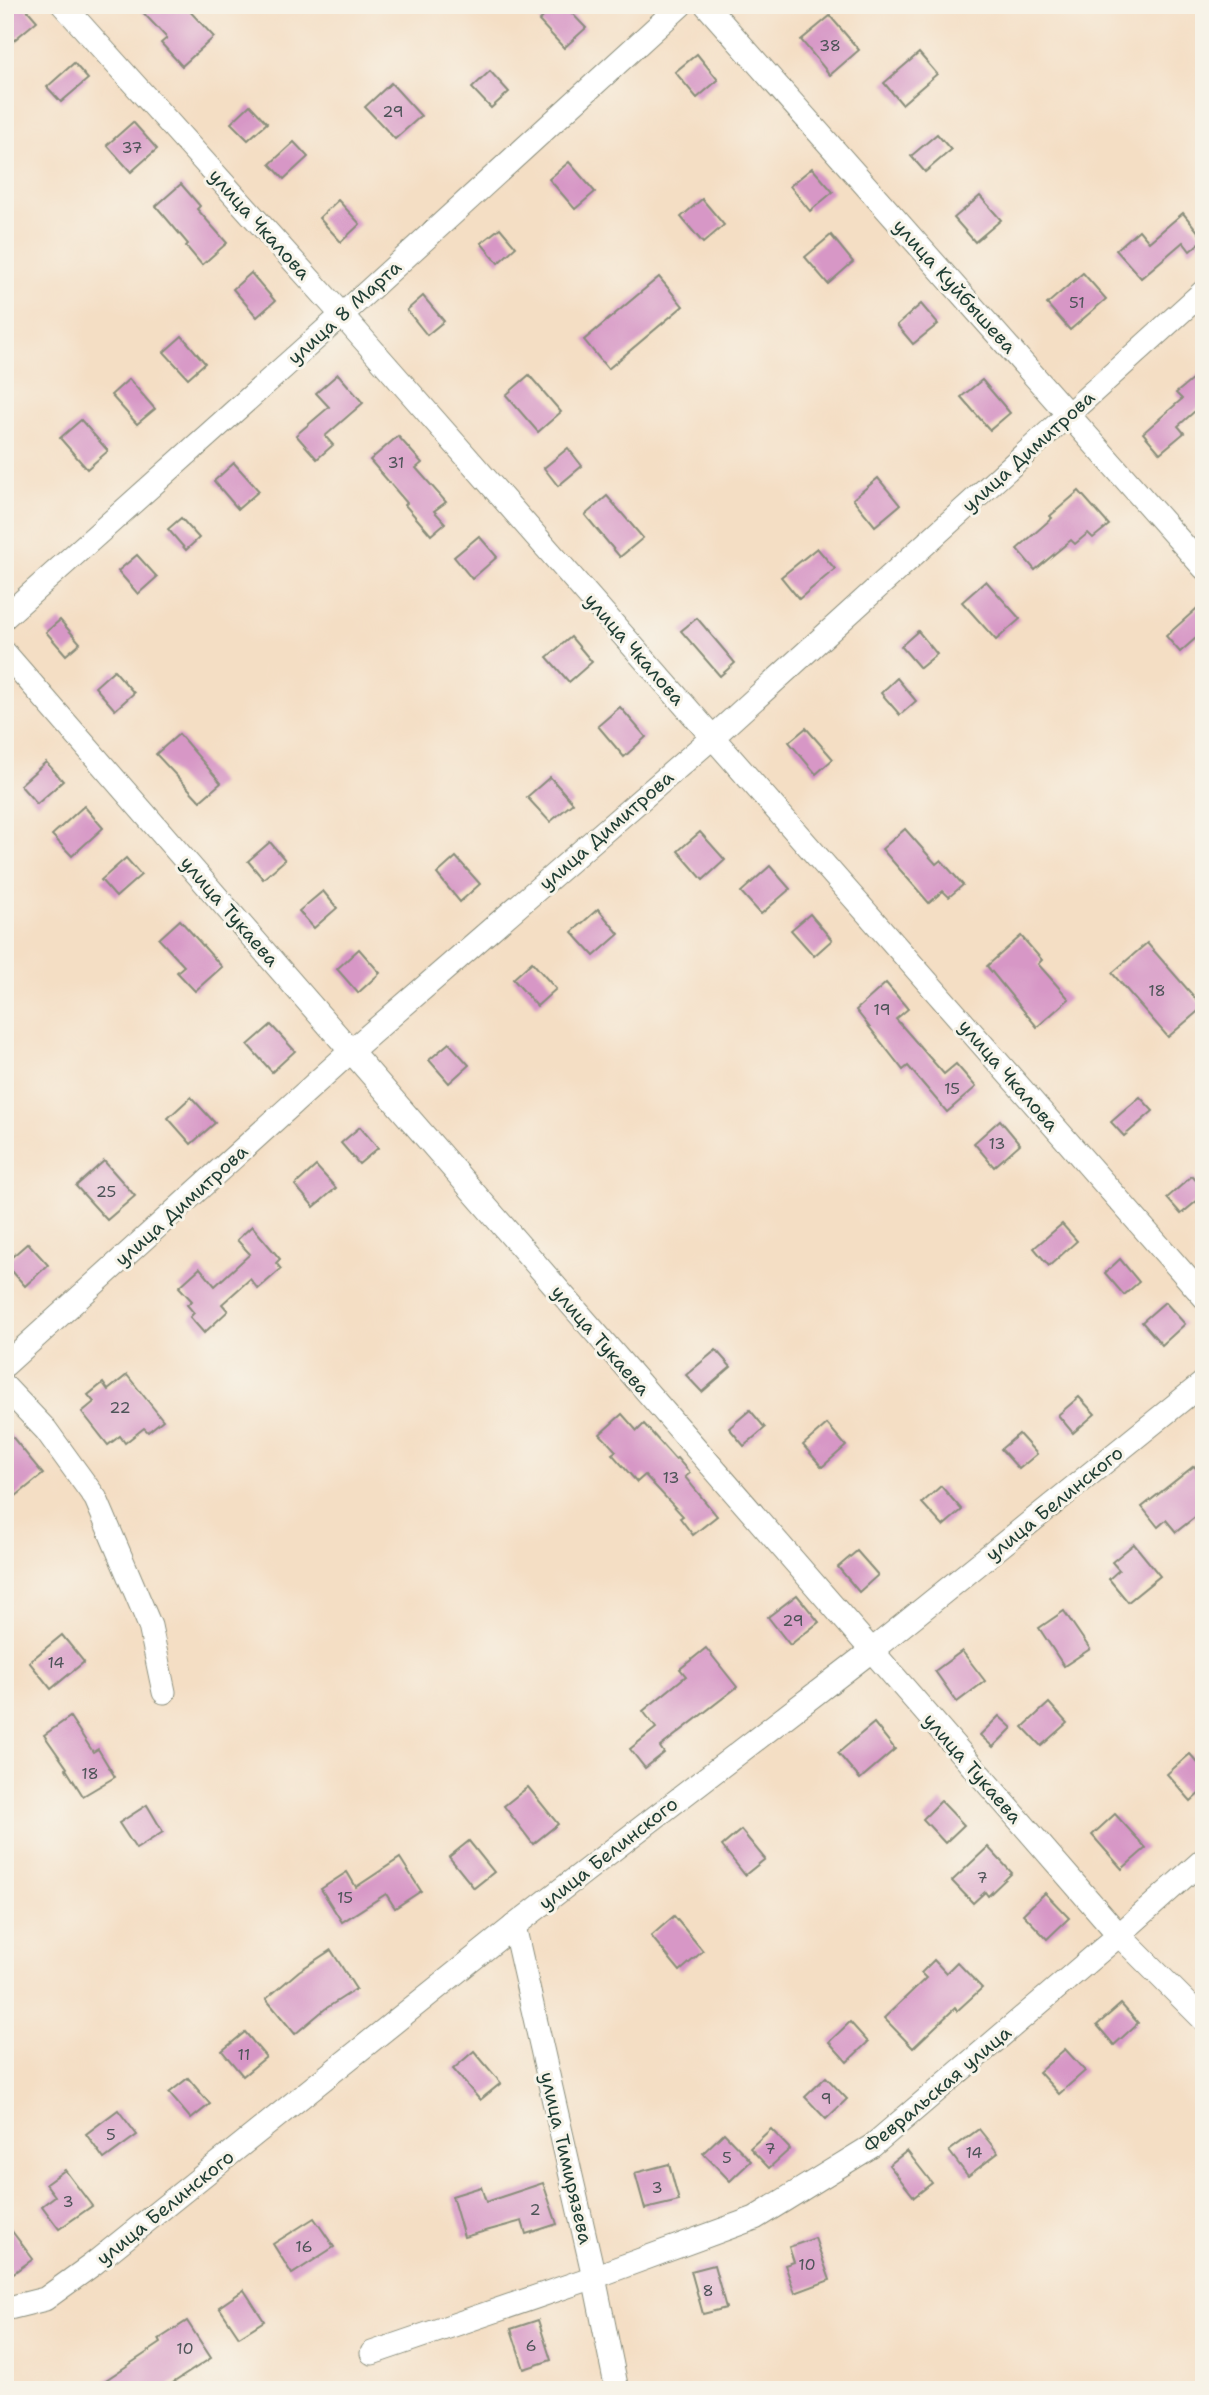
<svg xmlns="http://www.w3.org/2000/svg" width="1209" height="2395" font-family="'Shantell Sans',sans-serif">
<rect width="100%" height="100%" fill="#f7f3e8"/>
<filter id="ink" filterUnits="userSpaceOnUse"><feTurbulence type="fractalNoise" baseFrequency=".0143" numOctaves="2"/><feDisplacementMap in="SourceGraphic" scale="14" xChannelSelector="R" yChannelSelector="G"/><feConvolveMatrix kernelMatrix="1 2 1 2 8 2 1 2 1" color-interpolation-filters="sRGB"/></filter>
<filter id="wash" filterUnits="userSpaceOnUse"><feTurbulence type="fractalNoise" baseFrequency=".00686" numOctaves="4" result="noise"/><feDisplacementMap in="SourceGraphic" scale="28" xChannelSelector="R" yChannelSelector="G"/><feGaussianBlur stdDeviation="1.57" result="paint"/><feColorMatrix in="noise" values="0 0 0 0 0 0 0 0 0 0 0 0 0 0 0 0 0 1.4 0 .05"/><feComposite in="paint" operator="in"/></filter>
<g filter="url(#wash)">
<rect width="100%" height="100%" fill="#f4dec4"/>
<g id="blocks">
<g fill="#d797c6">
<polygon points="16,5 23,5 37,21 13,41 5,32 5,15"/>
<polygon points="136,5 184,5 214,37 182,66 161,43 167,38"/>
<polygon points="556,5 564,5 586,28 564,48 539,21"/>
<polygon points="830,16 859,50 830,75 801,40"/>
<polygon points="919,53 937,74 902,104 884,83"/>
<polygon points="697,54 718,80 697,98 675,72"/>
<polygon points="74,63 88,79 61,102 47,87"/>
<polygon points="490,71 509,92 491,108 472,88"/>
<polygon points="391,83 421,116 395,139 365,107"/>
<polygon points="250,105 267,123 248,140 231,123"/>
<polygon points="133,122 157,149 131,172 107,145"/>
<polygon points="937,134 951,150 925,172 911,156"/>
<polygon points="294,142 308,157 284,179 270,164"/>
<polygon points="569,162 595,192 575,209 549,179"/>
<polygon points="812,168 833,192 810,211 790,186"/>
<polygon points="181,184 200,206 197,209 227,243 202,265 186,246 188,244 156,206"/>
<polygon points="980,196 1001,220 975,242 954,218"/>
<polygon points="702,199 724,225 703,243 681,217"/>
<polygon points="338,200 360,224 341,242 319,218"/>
<polygon points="1183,213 1204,239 1190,251 1183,242 1141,278 1116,250 1139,230 1149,242"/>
<polygon points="500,228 516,247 498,263 481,243"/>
<polygon points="831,235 853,262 828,284 805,257"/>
<polygon points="251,273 275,301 257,317 233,289"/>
<polygon points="1083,273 1106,299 1070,330 1047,304"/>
<polygon points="659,277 683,306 608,369 584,340"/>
<polygon points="423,296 444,321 427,335 407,310"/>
<polygon points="921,304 938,324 913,344 897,325"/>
<polygon points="182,336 205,363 188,378 164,352"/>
<polygon points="1204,370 1204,403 1178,426 1184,433 1160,453 1143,433 1182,399 1176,393"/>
<polygon points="338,374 363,403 325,436 333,445 317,459 296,435 329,407 316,393"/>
<polygon points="529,375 561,412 538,432 506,395"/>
<polygon points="129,379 155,409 137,424 111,395"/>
<polygon points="982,380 1010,413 990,430 961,397"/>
<polygon points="81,420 108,451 87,469 60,438"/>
<polygon points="398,436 422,463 416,468 446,502 434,511 445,523 431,535 405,505 407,503 370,460"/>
<polygon points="568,448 582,466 558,486 544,468"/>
<polygon points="234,463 259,491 238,509 214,481"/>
<polygon points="878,478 900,505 875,526 853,499"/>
<polygon points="1079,491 1109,525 1093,538 1088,533 1075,544 1071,540 1035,570 1017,549 1052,518 1050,516"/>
<polygon points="607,496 643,538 620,557 585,515"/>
<polygon points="181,518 199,538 186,550 168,529"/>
<polygon points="479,536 497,557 472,579 454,557"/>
<polygon points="817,548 835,569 799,599 781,577"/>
<polygon points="137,555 157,577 138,594 118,571"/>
<polygon points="986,581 1020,619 996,640 962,602"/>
<polygon points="1204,602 1204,631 1180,652 1166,636"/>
<polygon points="697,618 735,663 720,676 681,631"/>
<polygon points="60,620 80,643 66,655 46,632"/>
<polygon points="918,631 937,654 920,668 901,646"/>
<polygon points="571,637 592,662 569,682 547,657"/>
<polygon points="114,670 134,693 115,710 95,687"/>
<polygon points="897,678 916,701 900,715 881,693"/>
<polygon points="620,707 646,737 624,757 598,726"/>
<polygon points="806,728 833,759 816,774 789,742"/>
<polygon points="179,734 221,783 200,801 156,754"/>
<polygon points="46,762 63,781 37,804 20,785"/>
<polygon points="550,777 573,803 550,822 527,797"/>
<polygon points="84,806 103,828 72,856 52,835"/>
<polygon points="905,829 936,864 941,860 963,885 949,897 943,891 929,903 882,849"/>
<polygon points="700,832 725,860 703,880 678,851"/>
<polygon points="270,842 285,860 263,879 248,861"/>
<polygon points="456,857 480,884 460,902 437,874"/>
<polygon points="126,858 141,875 116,897 101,880"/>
<polygon points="770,866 790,889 761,914 741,892"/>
<polygon points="323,891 337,908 314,928 299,911"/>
<polygon points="598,909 619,934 594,956 572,932"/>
<polygon points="810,914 832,940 814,956 791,930"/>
<polygon points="180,920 222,967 195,991 177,972 184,966 159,939"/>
<polygon points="1021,936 1042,960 1038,964 1069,999 1037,1027 987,966"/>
<polygon points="1147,943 1203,1007 1168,1037 1112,973"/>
<polygon points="359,949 380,973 358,993 337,969"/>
<polygon points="532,962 556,989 537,1006 513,979"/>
<polygon points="886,983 908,1009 896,1019 944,1074 956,1064 976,1087 947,1112 908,1066 903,1070 856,1010"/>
<polygon points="271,1025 295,1051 272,1072 248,1045"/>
<polygon points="449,1043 469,1065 449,1083 429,1060"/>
<polygon points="191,1097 215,1123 191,1144 168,1118"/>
<polygon points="1140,1097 1153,1111 1124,1136 1111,1122"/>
<polygon points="1000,1120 1020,1144 994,1167 974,1143"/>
<polygon points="360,1127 378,1148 359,1164 341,1143"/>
<polygon points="104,1161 135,1196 107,1220 76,1186"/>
<polygon points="316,1166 336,1188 314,1207 295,1185"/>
<polygon points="1192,1176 1204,1189 1204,1195 1181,1214 1167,1198"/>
<polygon points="1062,1224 1077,1241 1049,1266 1034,1248"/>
<polygon points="252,1226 280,1259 276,1263 281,1269 258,1289 250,1279 222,1304 228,1311 204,1333 190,1317 194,1313 187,1305 192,1301 179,1287 200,1268 215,1286 250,1254 237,1240"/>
<polygon points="28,1243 48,1265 25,1286 5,1263"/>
<polygon points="1120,1259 1139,1282 1124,1295 1105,1273"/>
<polygon points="1165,1302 1185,1324 1162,1345 1142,1322"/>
<polygon points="716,1350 731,1367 702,1392 686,1375"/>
<polygon points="127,1375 163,1420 148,1432 144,1428 125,1443 120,1436 108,1445 82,1412 94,1402 88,1395 103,1383 108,1390"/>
<polygon points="1079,1397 1095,1414 1073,1433 1058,1415"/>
<polygon points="750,1410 765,1428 744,1446 729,1428"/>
<polygon points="622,1414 637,1431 644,1424 675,1459 677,1458 690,1473 685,1477 717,1516 693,1535 680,1518 683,1516 645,1475 637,1482 612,1454 616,1451 600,1434"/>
<polygon points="827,1424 846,1446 822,1467 803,1445"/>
<polygon points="5,1428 43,1474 5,1505"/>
<polygon points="1019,1434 1037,1454 1019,1469 1001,1449"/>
<polygon points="1194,1466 1204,1478 1204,1510 1176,1532 1166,1520 1158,1527 1142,1507"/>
<polygon points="941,1486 962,1510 943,1526 922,1503"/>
<polygon points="1134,1544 1160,1576 1128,1602 1109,1579 1119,1570 1112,1562"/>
<polygon points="857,1551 878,1575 859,1592 838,1567"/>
<polygon points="797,1595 819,1622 790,1645 768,1617"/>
<polygon points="1064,1611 1090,1649 1064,1666 1039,1628"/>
<polygon points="62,1635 84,1662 51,1689 29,1662"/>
<polygon points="706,1648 737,1687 660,1747 664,1753 645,1768 630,1749 656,1728 643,1711 686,1676 680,1669"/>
<polygon points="962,1651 985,1681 957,1702 935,1671"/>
<polygon points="1049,1703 1067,1723 1041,1746 1023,1727"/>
<polygon points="999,1716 1012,1728 993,1747 980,1735"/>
<polygon points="70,1717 93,1752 98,1749 115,1777 83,1796 66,1769 67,1768 44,1735"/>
<polygon points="874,1723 895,1749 860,1779 838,1753"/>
<polygon points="1190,1754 1204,1770 1204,1789 1191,1801 1167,1774"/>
<polygon points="528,1787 558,1824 533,1844 504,1806"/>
<polygon points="941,1801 964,1825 945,1843 923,1819"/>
<polygon points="147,1805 163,1832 136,1849 119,1823"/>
<polygon points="1115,1814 1146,1848 1122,1869 1092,1835"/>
<polygon points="741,1830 765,1859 745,1875 722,1846"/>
<polygon points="469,1841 494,1872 474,1888 449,1857"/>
<polygon points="988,1847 1012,1873 988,1896 985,1892 973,1903 952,1881"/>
<polygon points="400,1858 421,1891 395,1908 386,1894 342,1922 321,1889 347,1872 356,1887"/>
<polygon points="1045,1893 1069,1918 1047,1939 1023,1914"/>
<polygon points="674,1916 703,1951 680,1971 651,1936"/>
<polygon points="331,1950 356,1989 325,2009 295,2034 266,1999 299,1971"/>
<polygon points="934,1960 946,1973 957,1962 982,1988 957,2011 955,2008 913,2048 884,2018 926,1978 921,1973"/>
<polygon points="1121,2004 1138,2023 1114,2045 1097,2025"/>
<polygon points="850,2022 868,2042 847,2062 829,2042"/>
<polygon points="245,2032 266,2057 243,2076 222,2051"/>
<polygon points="1065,2049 1085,2071 1059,2094 1039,2072"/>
<polygon points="474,2051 501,2083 480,2100 453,2069"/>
<polygon points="826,2077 847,2099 826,2119 805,2097"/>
<polygon points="188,2078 210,2104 191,2119 169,2093"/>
<polygon points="118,2110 137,2135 104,2159 86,2134"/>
<polygon points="771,2129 790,2149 769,2168 750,2148"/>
<polygon points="979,2129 998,2153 968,2176 949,2151"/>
<polygon points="724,2133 751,2161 730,2181 703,2153"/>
<polygon points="907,2151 932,2183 914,2197 889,2165"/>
<polygon points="669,2164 679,2201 645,2209 635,2173"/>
<polygon points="65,2170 92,2206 59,2229 42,2206 55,2196 46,2184"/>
<polygon points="543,2183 557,2224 526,2234 522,2221 464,2237 452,2196 481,2187 486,2202"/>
<polygon points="314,2218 334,2247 292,2274 273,2244"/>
<polygon points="5,2222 33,2259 12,2274 5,2264"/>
<polygon points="815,2238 830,2280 795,2293 785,2265 794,2262 789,2247"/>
<polygon points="714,2265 726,2308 703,2314 691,2271"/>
<polygon points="244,2290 264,2321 239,2337 219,2307"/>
<polygon points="538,2320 551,2360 524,2369 511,2329"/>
<polygon points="187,2321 211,2358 162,2390 91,2390 161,2343 159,2339"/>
</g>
</g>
</g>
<g filter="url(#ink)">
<use href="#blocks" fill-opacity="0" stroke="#8a8e7c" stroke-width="2"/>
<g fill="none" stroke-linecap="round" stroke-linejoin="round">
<g stroke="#8a8e7c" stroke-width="25">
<g id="minor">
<polyline points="63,5 342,315 1204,1297"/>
<polyline points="706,5 1204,568"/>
<polyline points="5,617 342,315 681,5"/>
<polyline points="5,653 1119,1935 1204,2020"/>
<polyline points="5,1365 351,1051 713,737 1204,291"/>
<polyline points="5,1387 46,1430 96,1499 150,1626 164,1692"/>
<polyline points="514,1926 594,2277 617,2390"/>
<polyline points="5,2309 45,2299 92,2265 514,1926 871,1651 1204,1382"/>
<polyline points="372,2353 594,2277 755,2218 872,2146 1119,1935 1204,1859"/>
</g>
</g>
<use href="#minor" stroke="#fff" stroke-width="23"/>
</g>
</g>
<g text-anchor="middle" stroke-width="6" stroke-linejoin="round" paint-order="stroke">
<g font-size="16" fill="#4d5458">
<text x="830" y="51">38</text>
<text x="393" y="117">29</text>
<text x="132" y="153">37</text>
<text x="1077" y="308">51</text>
<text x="396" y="468">31</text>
<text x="1157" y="996">18</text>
<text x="882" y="1015">19</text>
<text x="952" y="1094">15</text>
<text x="997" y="1149">13</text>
<text x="106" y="1197">25</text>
<text x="120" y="1413">22</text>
<text x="671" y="1483">13</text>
<text x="793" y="1626">29</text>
<text x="56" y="1668">14</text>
<text x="90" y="1779">18</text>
<text x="982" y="1883">7</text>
<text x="345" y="1903">15</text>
<text x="244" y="2060">11</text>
<text x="826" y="2104">9</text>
<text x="111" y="2140">5</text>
<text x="770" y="2154">7</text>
<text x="974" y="2158">14</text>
<text x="727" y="2163">5</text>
<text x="657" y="2193">3</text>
<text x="68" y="2207">3</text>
<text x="535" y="2215">2</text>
<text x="304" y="2252">16</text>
<text x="807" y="2270">10</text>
<text x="708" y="2296">8</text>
<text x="531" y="2351">6</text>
<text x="185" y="2354">10</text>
</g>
<g font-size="19" fill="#1f3d34" stroke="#f7f3e8">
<text transform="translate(260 224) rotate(48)" y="7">улица Чкалова</text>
<text transform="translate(955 286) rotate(48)" y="7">улица Куйбышева</text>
<text transform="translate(344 312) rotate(-42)" y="7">улица 8 Марта</text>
<text transform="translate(1028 451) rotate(-42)" y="7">улица Димитрова</text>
<text transform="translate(635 649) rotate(49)" y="7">улица Чкалова</text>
<text transform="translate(606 830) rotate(-41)" y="7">улица Димитрова</text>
<text transform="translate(230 911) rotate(49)" y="7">улица Тукаева</text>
<text transform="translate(1009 1075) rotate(49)" y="7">улица Чкалова</text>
<text transform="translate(181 1205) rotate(-42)" y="7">улица Димитрова</text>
<text transform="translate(601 1340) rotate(49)" y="7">улица Тукаева</text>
<text transform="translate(1054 1503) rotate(-39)" y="7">улица Белинского</text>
<text transform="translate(973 1768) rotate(49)" y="7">улица Тукаева</text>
<text transform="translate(608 1853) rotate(-38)" y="7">улица Белинского</text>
<text transform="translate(937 2089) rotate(-40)" y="7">Февральская улица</text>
<text transform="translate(567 2158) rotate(77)" y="7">улица Тимирязева</text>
<text transform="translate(165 2207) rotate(-39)" y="7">улица Белинского</text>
</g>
</g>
<rect width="1209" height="2395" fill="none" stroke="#f7f3e8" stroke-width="28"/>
</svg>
